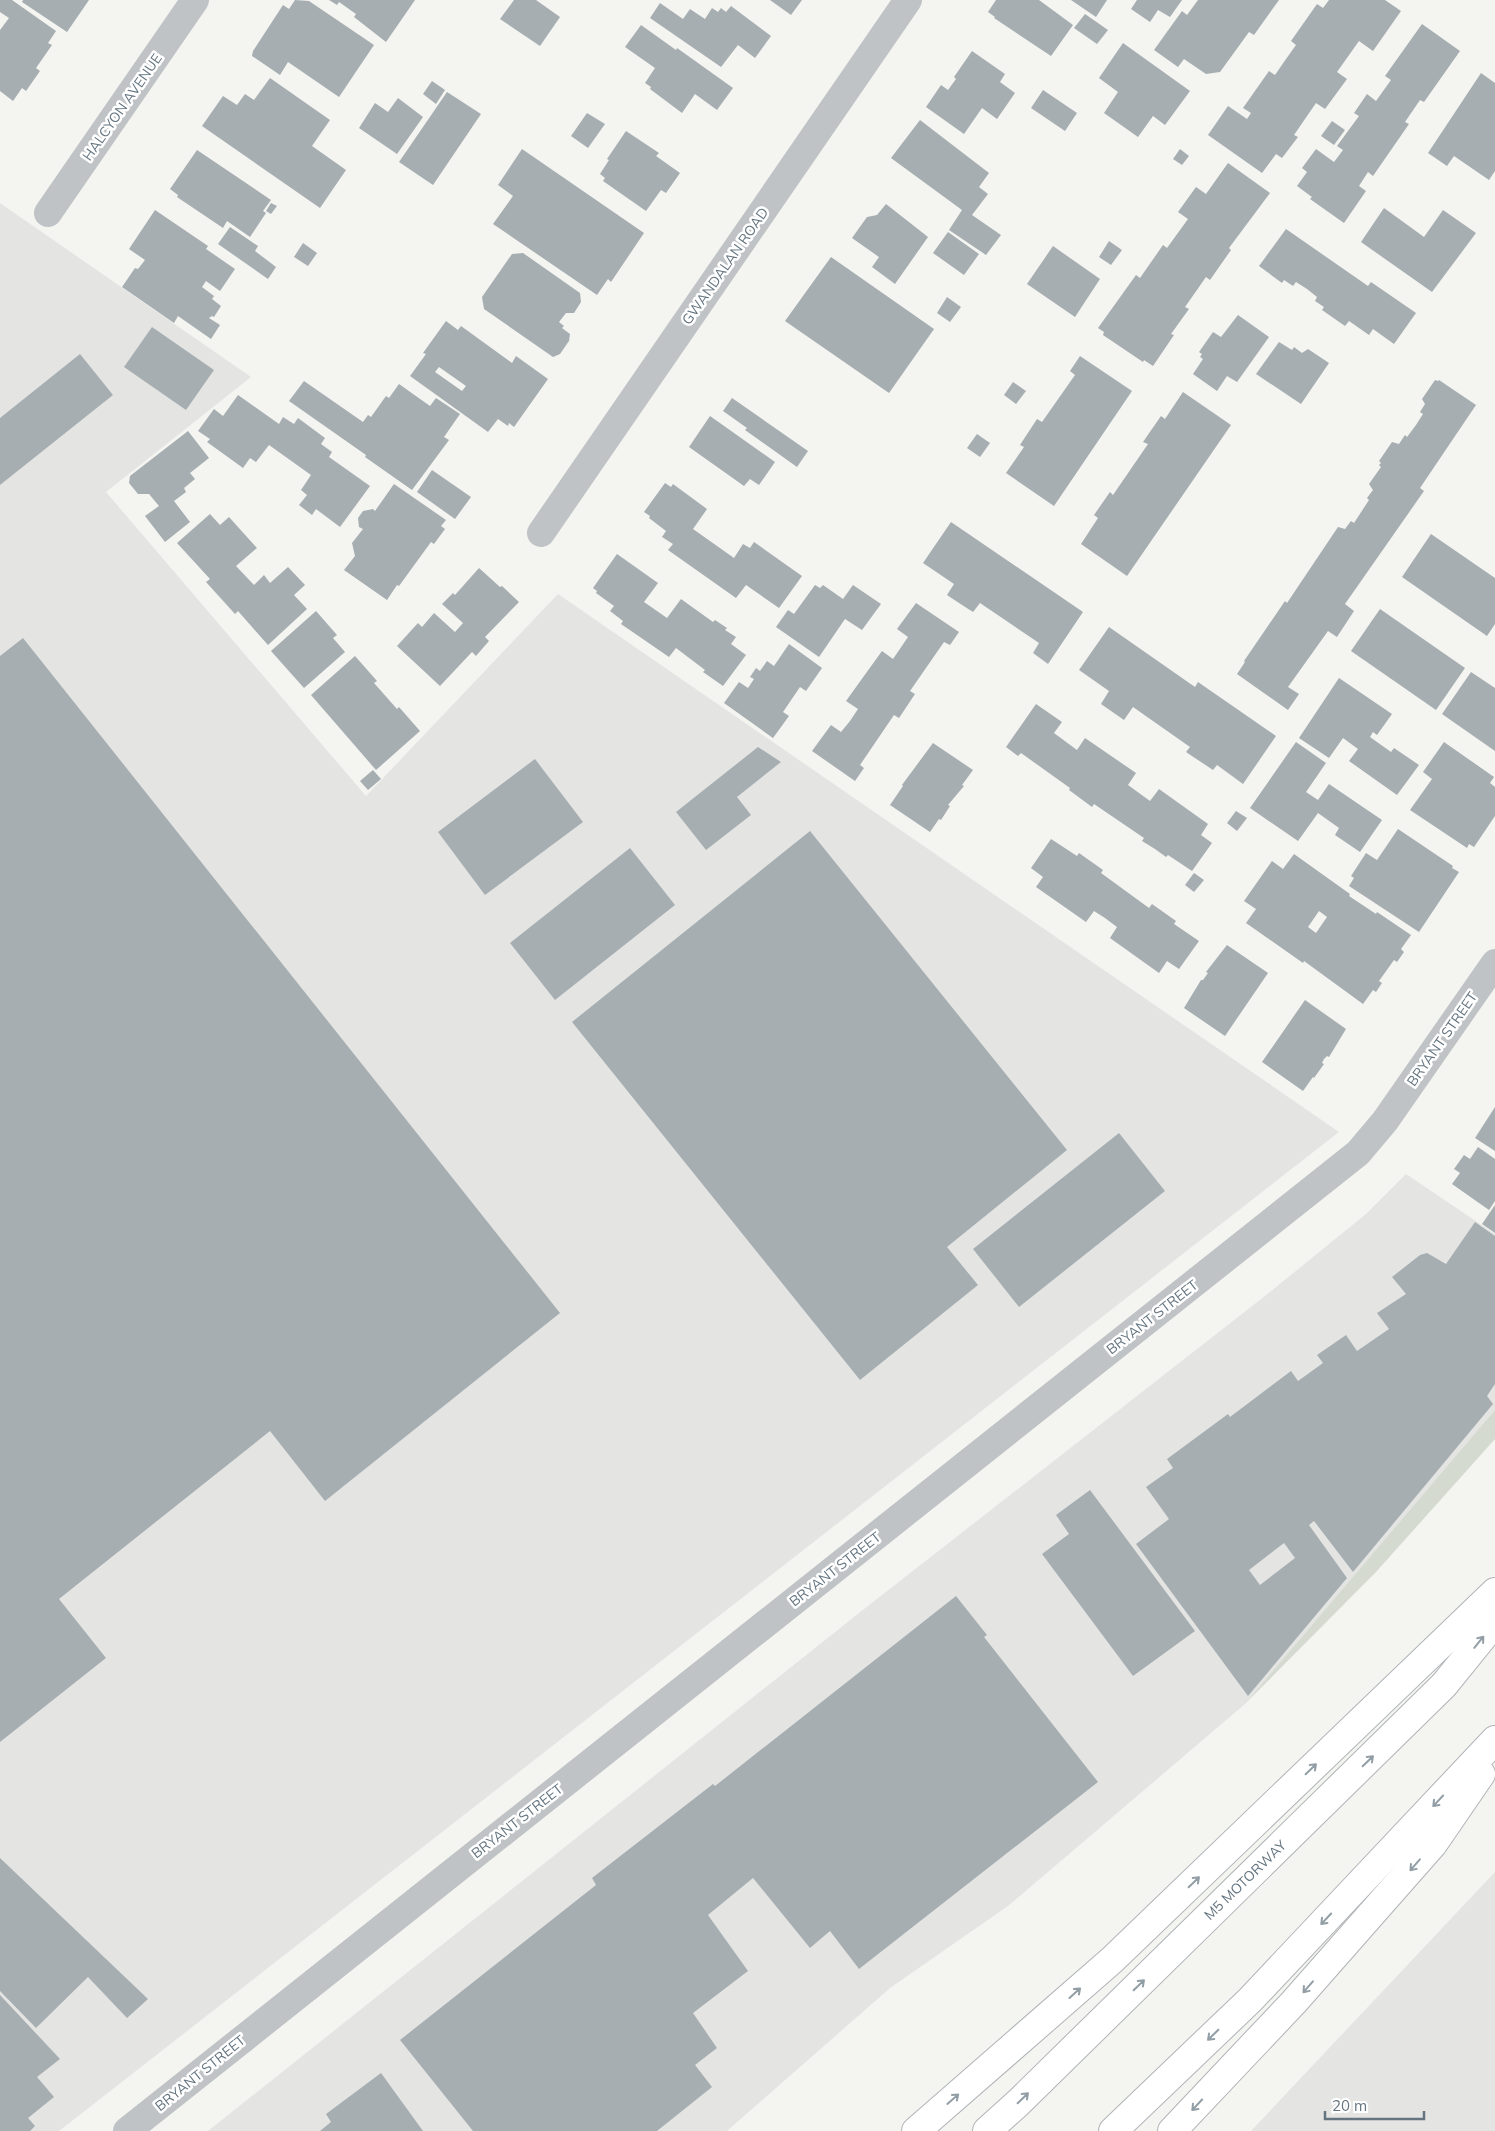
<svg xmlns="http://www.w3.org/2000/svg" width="1495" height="2131" font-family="Mulish,sans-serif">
<rect width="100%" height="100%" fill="#f4f4f0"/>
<g fill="#e4e5e3">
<polygon points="0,203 251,377 106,492 366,796 558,594 1339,1132 59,2131 0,2131"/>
<polygon points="1406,1174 1495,1234 1495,1410 1351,1584 1245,1704 1008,1906 890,1988 727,2131 208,2131 859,1613 1270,1292 1366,1214"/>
<polygon points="1495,1872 1495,2131 1251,2131"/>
</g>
<polygon fill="#d5dad1" points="1495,1410 1495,1439 1376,1572 1245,1704"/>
<g fill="#a6aeb2" fill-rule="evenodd">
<polygon points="0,0 12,0 56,31 48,43 52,45 36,68 40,71 26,91 22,88 13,101 0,91 0,30 9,18 0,12"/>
<polygon points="23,0 89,0 67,32 22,2"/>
<polygon points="295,0 309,1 374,45 339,97 288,62 280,75 252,56 253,51 283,5 289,9"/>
<polygon points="329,0 415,0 386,42 354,17 356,14 339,2 337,5"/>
<polygon points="514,0 536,0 560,17 540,46 500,19"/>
<polygon points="770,0 802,0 791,15"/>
<polygon points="996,0 1039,0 1073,25 1051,56 994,18 995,17 988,12"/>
<polygon points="1071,0 1107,0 1096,17"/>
<polygon points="1137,0 1182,0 1170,17 1158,10 1150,22 1131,9"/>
<polygon points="1198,0 1279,0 1254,35 1249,32 1220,72 1206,74 1184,59 1178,67 1154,50 1182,11 1187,15"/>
<polygon points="1329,0 1385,0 1401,11 1373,51 1359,41 1337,72 1347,79 1325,109 1316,103 1294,135 1298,137 1282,158 1276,154 1262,173 1208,135 1228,106 1247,119 1251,113 1243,108 1269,71 1275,75 1286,59 1296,45 1291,41 1317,4 1323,8"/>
<polygon points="660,3 683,19 690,9 705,19 712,8 718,12 721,8 726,12 731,6 771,36 755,58 738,45 721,67 650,18"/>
<polygon points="1085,14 1108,30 1097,44 1074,28"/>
<polygon points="1422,24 1460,51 1424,102 1420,100 1405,122 1409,124 1373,176 1368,172 1359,186 1366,191 1344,223 1310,199 1312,197 1297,186 1307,172 1302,168 1316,149 1334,162 1343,150 1337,146 1359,116 1354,113 1367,94 1376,101 1391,80 1385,76"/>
<polygon points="641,25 676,50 677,48 733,88 717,110 695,94 682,113 650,89 651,87 645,83 655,68 625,47"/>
<polygon points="1123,43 1190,91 1165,125 1153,116 1138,137 1104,113 1118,92 1099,78"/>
<polygon points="972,51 1005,74 1000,82 1015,93 997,119 982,108 964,134 926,107 941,85 948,90 956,79 954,77"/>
<polygon points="1481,73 1495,83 1495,171 1489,180 1454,156 1447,166 1428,153"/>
<polygon points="270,78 330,120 312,146 346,170 320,208 202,126 223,96 237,105 245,94 254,100"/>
<polygon points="432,81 445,90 436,104 423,94"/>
<polygon points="1043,90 1077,113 1065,131 1031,108"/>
<polygon points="447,92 481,114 433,185 399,162"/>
<polygon points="398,98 423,117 397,154 359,128 375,103 388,112"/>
<polygon points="587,113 605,124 588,148 571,136"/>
<polygon points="920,120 989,173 979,187 988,194 972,215 1001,235 986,255 949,230 962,210 891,158"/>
<polygon points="1332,121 1345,130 1334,145 1321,136"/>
<polygon points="626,131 659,153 656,156 680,173 666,193 661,190 646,211 603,181 605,178 600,174 609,160 607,159"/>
<polygon points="522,149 644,233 611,282 608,279 597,295 493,224 513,196 498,185"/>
<polygon points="1180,149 1189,156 1182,165 1173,159"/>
<polygon points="197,150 271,200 263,211 266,213 250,237 227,221 223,228 177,197 178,195 170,189"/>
<polygon points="1228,163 1270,193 1229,248 1231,250 1210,280 1206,277 1185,307 1189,309 1171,334 1174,335 1153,366 1144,360 1143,362 1103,335 1104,332 1098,328 1136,275 1140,278 1163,245 1167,248 1188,219 1178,212 1196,187 1206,194"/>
<polygon points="271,203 277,206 271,214 266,211"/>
<polygon points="886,204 928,237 895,284 872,267 879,257 852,238 867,217 877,215"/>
<polygon points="1384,208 1424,237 1443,210 1476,233 1432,292 1361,242"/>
<polygon points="155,210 208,246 206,249 235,269 220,291 206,281 202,287 214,296 212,299 221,306 214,317 212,316 209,318 220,325 211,339 178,316 174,323 122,287 135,268 138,269 145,260 129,249"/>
<polygon points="230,227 258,246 255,251 276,267 268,279 218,244"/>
<polygon points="1286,229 1368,286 1371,282 1416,313 1394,344 1373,329 1369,335 1349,321 1345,326 1322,310 1324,307 1315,301 1317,297 1307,289 1296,282 1293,286 1284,280 1282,283 1259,266"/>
<polygon points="948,232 979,254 964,275 933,253"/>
<polygon points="1109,241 1122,250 1111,265 1099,257"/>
<polygon points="303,243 317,253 308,266 294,257"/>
<polygon points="1053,246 1100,279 1075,317 1027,284"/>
<polygon points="523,253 580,293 581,302 574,313 566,313 559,322 564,326 562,328 570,334 569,341 560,354 553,357 484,309 482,297 512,254"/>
<polygon points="831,257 934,329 889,393 785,321"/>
<polygon points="947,297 961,307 950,322 937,313"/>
<polygon points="1238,315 1269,337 1237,382 1227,376 1217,391 1193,374 1203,359 1200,357 1202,354 1199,352 1213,332 1221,337"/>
<path d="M446,321L458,330L461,326L512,363L516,356L548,379L514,427L509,423L508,426L498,419L488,432L410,376L426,354L423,353ZM439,367L466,386L462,391L435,372Z"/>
<polygon points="152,327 214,370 186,410 124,367"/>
<polygon points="1279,342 1292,350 1294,347 1302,353 1308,349 1329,363 1301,404 1256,374"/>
<polygon points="80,354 113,395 0,485 0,418"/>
<polygon points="1080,356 1132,391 1054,506 1006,473 1024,447 1020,445 1037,419 1042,422 1075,375 1070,371"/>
<polygon points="1435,380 1438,381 1439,380 1476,405 1420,488 1424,491 1345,604 1354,611 1337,637 1328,631 1288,687 1299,694 1288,710 1237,674 1245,662 1244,661 1285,601 1287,603 1338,527 1345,529 1351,521 1354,523 1369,500 1367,498 1373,490 1369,484 1381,467 1379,465 1381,463 1379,461 1392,442 1399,444 1405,435 1407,437 1416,425 1423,414 1420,412 1425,404 1422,399"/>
<polygon points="304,381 363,422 368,415 371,417 386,396 389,398 399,384 430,406 436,398 460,414 444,437 449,440 412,490 365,457 366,455 289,401"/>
<polygon points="1013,382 1026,391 1016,404 1004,395"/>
<polygon points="1183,392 1231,425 1127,576 1081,544 1098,518 1094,515 1110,492 1113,495 1148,444 1143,442 1161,416 1165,419"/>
<polygon points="238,395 279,424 283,417 294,424 298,418 325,438 321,444 332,452 329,457 370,486 340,527 316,509 312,515 299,505 307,495 301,490 311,475 269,445 256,462 250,458 243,468 207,442 210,439 198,431 214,409 223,416"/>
<polygon points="732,398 808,451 797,467 745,430 747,428 723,411"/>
<polygon points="710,416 775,462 759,485 750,479 744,486 689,447"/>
<polygon points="188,431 209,458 190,473 195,479 184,488 186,492 174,501 190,522 165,542 145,516 159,506 149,494 138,494 129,483 130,476"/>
<polygon points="977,434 990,443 980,457 967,448"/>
<polygon points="432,470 471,497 455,519 417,492"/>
<polygon points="665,483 671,487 673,484 707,509 693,529 734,558 743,544 750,548 754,542 802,576 779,608 746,585 736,598 668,550 673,544 662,537 666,531 649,518 650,516 644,512"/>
<polygon points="394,484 446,520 441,526 445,529 434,544 431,542 399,586 397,585 387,600 344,570 355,556 352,543 363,529 359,527 358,518 363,511 373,509 375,511"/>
<polygon points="210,514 220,525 229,517 257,548 236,566 254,585 264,575 270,583 288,567 305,585 294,595 307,609 268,645 238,611 235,614 206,582 210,579 177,543"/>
<polygon points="951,522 1083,612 1048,664 1033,653 1039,643 980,603 973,612 959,603 947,595 954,584 923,563"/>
<polygon points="1431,534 1495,578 1495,624 1487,636 1402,577"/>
<polygon points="617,554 658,583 644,602 667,618 681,599 713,622 715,620 727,628 725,630 736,637 731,644 746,655 723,686 703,672 705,670 676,648 669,657 621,624 623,621 610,611 614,606 596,593 597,591 593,588"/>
<polygon points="479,568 500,587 502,586 519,602 485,637 489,641 482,649 476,656 472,652 440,686 397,646 418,623 422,627 434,613 455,632 463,623 442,604 453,593 455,595"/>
<polygon points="815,585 820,588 823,585 843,599 853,585 881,604 862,630 845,619 819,657 776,627 788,610 794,614"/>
<polygon points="916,603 959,632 950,645 944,642 910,691 915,694 899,718 894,715 860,765 864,768 855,781 812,751 831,725 841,732 850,721 858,709 846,701 882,651 893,659 908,637 897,629"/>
<polygon points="1380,609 1465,668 1436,710 1351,651"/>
<polygon points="316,611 337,635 333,638 345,652 304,688 271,651"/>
<polygon points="1109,627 1195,687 1198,682 1276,736 1243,784 1217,765 1213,770 1186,752 1190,747 1133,707 1124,720 1101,704 1109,691 1079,670"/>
<polygon points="23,638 560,1313 325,1501 270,1431 59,1599 106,1658 0,1742 0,656"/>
<polygon points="789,644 822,668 806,691 800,687 783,712 789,716 773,738 724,703 739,682 748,688 754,679 750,677 756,668 760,671 767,661 774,666"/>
<polygon points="355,656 377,681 374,683 397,709 399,707 420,731 376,770 311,695"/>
<polygon points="1471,672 1495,688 1495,751 1442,714"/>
<polygon points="1339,678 1392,714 1377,735 1373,732 1370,737 1391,752 1394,748 1419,765 1397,795 1349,761 1358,749 1343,738 1329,758 1299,738"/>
<polygon points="1036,704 1062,722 1054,733 1077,750 1085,738 1136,773 1128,785 1150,801 1159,789 1208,824 1201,835 1212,843 1192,871 1168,855 1166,857 1155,849 1142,841 1144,838 1094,804 1092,807 1069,790 1070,788 1021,753 1018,756 1006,747"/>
<polygon points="1296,742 1326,763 1306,792 1318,800 1329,784 1382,820 1360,852 1335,835 1339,828 1318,813 1298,841 1250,808"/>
<polygon points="1444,742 1494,777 1490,783 1495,787 1495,816 1474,847 1469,844 1467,848 1410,810 1432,779 1423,772"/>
<polygon points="933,743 973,770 962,785 964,786 948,805 950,806 941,820 939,819 930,832 890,805 903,786 902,785"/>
<polygon points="758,747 781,762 737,797 751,815 706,850 676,812"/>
<polygon points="535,759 583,822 485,895 438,832"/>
<polygon points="373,770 381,779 368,790 360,781"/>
<polygon points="1236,811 1247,818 1237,831 1227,823"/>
<polygon points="1398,829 1453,866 1452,868 1459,872 1419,932 1349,886 1354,878 1351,876 1366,853 1377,860"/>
<polygon points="810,831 1067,1150 947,1247 978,1285 860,1380 572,1022"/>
<polygon points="1051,839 1077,856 1079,853 1103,870 1101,873 1149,908 1152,904 1176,921 1174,924 1199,941 1179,969 1167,961 1159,973 1110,938 1117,927 1105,918 1094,911 1086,922 1036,887 1043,877 1031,868"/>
<polygon points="630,848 675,905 555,1000 510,943"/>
<path d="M1294,854L1350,894L1349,896L1376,914L1377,912L1411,935L1401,949L1404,952L1397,962L1394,960L1379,981L1382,983L1376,992L1373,990L1363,1004L1304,961L1303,963L1246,923L1256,909L1244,901L1272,861L1283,869ZM1319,911L1327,917L1316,933L1308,927Z"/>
<polygon points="1194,873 1204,880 1194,892 1185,885"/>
<polygon points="1227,945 1268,973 1225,1036 1184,1008 1201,980 1203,980 1208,973 1206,972"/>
<polygon points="1305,1000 1346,1029 1329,1057 1327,1056 1324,1059 1322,1063 1324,1064 1314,1078 1313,1077 1303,1091 1262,1062"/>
<polygon points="1495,1107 1495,1151 1475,1138"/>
<polygon points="1119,1133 1165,1191 1019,1307 973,1249"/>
<polygon points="1478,1147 1495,1159 1495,1201 1489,1210 1452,1184 1460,1173 1454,1169 1464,1155 1470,1159"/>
<polygon points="1495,1205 1495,1233 1482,1224"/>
<path d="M1475,1222L1495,1236V1384L1487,1396L1493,1404L1353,1572L1314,1521L1309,1525L1347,1578L1248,1696L1136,1544L1169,1519L1146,1487L1173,1468L1167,1459L1228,1414L1230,1417L1291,1371L1298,1381L1323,1363L1317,1355L1346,1335L1357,1351L1389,1329L1377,1313L1406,1294L1392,1277L1420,1255L1427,1253L1446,1264ZM1284,1543L1295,1558L1260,1585L1249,1570Z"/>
<polygon points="1090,1490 1195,1631 1133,1676 1042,1554 1069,1534 1056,1515"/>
<polygon points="956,1596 987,1635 984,1637 1098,1782 859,1969 830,1931 810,1948 753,1878 708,1915 748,1971 693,2013 717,2048 695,2065 712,2087 657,2131 473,2131 400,2040 596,1885 592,1878 713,1784 715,1786"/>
<polygon points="0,1858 148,1999 127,2018 88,1977 36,2028 0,1991"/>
<polygon points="0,1995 60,2059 37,2077 54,2097 28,2118 35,2126 30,2131 0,2131"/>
<polygon points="381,2073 423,2131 320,2131 331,2122 326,2114"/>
</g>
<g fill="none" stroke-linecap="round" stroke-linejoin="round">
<g stroke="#b0b4b7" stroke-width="30">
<g id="motorway">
<polyline points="916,2131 1112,1960 1495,1592"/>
<polyline points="987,2131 1018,2103 1444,1685 1495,1622"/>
<polyline points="1113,2131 1250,2000 1495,1740"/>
<polyline points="1172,2131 1294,2002 1433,1844 1481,1774"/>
</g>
</g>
<g stroke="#bfc3c6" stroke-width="28">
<polyline points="48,213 195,0"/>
<polyline points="541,533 908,0"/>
<polyline points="127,2131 1358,1153 1385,1121 1495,963"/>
</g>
<use href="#motorway" stroke="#fff" stroke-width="28"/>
</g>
<defs><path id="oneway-shaft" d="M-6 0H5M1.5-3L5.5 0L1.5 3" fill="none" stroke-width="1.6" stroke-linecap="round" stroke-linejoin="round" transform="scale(1.25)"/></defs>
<g stroke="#929ea6">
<use href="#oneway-shaft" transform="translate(1479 1642) rotate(-51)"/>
<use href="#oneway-shaft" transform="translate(1368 1761) rotate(-44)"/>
<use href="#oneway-shaft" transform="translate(1311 1769) rotate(-44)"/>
<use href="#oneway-shaft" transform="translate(1438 1801) rotate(133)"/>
<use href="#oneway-shaft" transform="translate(1415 1865) rotate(131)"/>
<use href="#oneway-shaft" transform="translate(1194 1882) rotate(-44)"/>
<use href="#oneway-shaft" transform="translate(1326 1919) rotate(133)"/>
<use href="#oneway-shaft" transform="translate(1139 1985) rotate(-44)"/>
<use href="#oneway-shaft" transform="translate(1308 1987) rotate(131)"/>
<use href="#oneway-shaft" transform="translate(1075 1993) rotate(-42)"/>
<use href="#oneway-shaft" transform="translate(1213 2035) rotate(136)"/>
<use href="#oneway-shaft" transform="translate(1023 2098) rotate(-44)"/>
<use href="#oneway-shaft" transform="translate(953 2099) rotate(-41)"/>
<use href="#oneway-shaft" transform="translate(1197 2105) rotate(133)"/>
</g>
<g text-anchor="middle" stroke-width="5" stroke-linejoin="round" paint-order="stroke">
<g font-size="14" fill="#647580" stroke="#fff">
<text transform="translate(122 107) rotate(-55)" y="5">HALCYON AVENUE</text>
<text transform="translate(725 266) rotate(-55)" y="5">GWANDALAN ROAD</text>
<text transform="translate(1442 1039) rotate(-55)" y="5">BRYANT STREET</text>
<text transform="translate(1152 1317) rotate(-38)" y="5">BRYANT STREET</text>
<text transform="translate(835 1569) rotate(-38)" y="5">BRYANT STREET</text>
<text transform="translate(517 1821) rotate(-38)" y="5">BRYANT STREET</text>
<text transform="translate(1245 1880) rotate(-44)" y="5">M5 MOTORWAY</text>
<text transform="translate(200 2073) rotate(-39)" y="5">BRYANT STREET</text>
</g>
</g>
<path d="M1325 2111v8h99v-8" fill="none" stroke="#647580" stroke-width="2.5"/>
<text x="1332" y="2111" font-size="15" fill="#647580" stroke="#ffffff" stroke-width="4" paint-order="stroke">20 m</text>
</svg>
